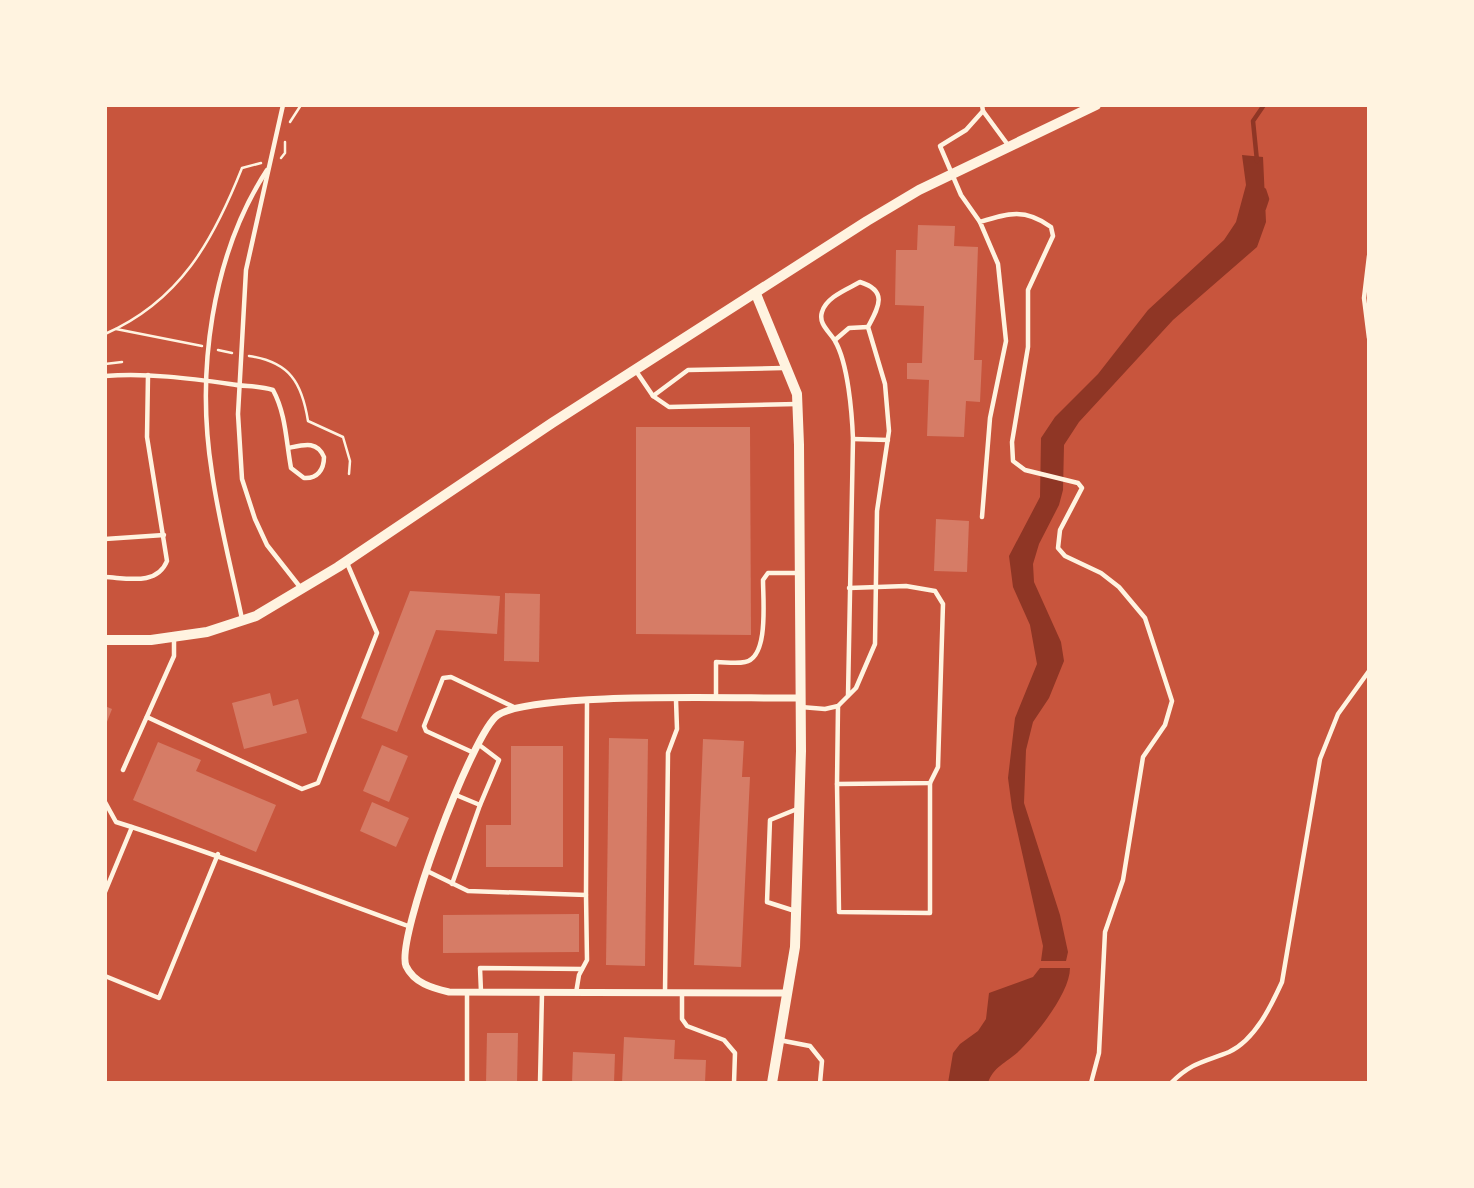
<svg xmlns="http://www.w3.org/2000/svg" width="1474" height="1188" font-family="Bitter,serif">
<rect width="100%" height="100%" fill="#c8553d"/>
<g fill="#8f3625">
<polygon points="1242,155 1263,157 1266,222 1257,247 1173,320 1079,422 1064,445 1063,490 1059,505 1039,544 1033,564 1034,582 1061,642 1064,661 1049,698 1033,722 1026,750 1024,803 1060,915 1068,952 1066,961 1041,961 1043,946 1012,808 1008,778 1015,718 1037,664 1030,625 1013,587 1009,556 1040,497 1041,438 1055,417 1098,374 1148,310 1224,240 1236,222 1246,185"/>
<path d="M1040,968H1070C1070,993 1036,1035 1018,1052C1006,1063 993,1067 988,1083H948L953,1053L960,1044L978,1031L986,1019L989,993L1033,977Z"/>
</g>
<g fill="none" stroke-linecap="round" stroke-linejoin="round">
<g stroke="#8f3625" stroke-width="4.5">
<polyline points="1257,161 1253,121 1264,105"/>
<polyline points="1264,190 1267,199 1264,208"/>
</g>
</g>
<g fill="#d67c66">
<polygon points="918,225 955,226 954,246 978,247 974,360 982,360 980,402 966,401 964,437 927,436 929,380 907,379 907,363 922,363 924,306 895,305 896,250 917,250"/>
<polygon points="636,427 750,427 751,635 636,634"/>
<polygon points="936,519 969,521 967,572 934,571"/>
<polygon points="410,591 500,596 497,634 436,630 397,732 361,718"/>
<polygon points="505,593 540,594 539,662 504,661"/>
<polygon points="270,693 273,706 298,699 307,733 244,749 232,703"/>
<polygon points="105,706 112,709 105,727"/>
<polygon points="609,738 648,739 645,966 606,965"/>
<polygon points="703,739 744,741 742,777 750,777 741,967 694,965"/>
<polygon points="158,742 201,760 196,771 276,805 256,852 133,800"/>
<polygon points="382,745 408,756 389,802 363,791"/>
<polygon points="511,746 563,746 563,867 486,867 486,825 511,825"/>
<polygon points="372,802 409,818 396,847 360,831"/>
<polygon points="579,914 579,952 443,953 443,915"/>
<polygon points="487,1033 518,1033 517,1083 486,1083"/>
<polygon points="624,1037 675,1040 674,1059 706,1060 705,1083 622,1083"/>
<polygon points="573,1052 615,1054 614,1083 572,1083"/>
</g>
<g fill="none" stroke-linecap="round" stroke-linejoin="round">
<g stroke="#fff3e0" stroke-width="2.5">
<polyline points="290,122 301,105"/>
<polyline points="281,158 285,153 285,142"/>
<polyline points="116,329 202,346"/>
<path d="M105,334C180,301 213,241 242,168L261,163"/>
<polyline points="218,350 232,353"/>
<path d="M249,356C290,362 302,383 308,421L343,437L350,461L349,474"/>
<polyline points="105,364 122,362"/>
</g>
<g stroke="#fff3e0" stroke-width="4.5">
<polyline points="283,105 246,270 238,414 242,479 255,519 267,545 300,587"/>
<polyline points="982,105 983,111 1008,145"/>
<polyline points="980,222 961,195 940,146 966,130 983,111"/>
<polyline points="1369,256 1364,298 1369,338"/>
<polyline points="835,340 849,328 868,327"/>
<polyline points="636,371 653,396 669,407 797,404"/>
<path d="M105,376C147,373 188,378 230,384C245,387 257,385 273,390C286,414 286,441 291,468L304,478C317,479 324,470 324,457C317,440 303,445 288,448"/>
<polyline points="653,396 688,370 783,368"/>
<polyline points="853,439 888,440"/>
<path d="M982,517L990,418L1006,341L998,264L980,222C1009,213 1025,208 1051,227L1053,236L1028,290V347L1012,442L1013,461L1025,470L1078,483L1082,488L1060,530L1058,548L1065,556L1101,573L1119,587L1145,618L1172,701L1165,725L1143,757L1123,880L1105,932L1099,1053L1091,1083"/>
<polyline points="105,539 164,535"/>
<path d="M105,577C127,578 157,586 167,561L147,437L148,375"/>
<path d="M242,619C232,571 219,522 212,473C196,373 211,256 267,170"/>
<path d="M716,698V662C725,662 736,664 745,662C769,658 763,600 763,580L768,573H798"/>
<polyline points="838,706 837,784 930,783 938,767 943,604 935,591 906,586 849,588"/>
<path d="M801,707L825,709L838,706L856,688L875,644L877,511L889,431L885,384L868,327C878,308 889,291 860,282C848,289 826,297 822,312C818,324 830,332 835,341C848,363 852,413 853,439L848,696"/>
<polyline points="147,717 302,789 318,783 377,633 347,563"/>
<polyline points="478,744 499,760 480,805"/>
<polyline points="472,752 426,731 424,726 443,678 451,677 516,708"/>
<polyline points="123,770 174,656 174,638"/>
<polyline points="837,784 839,912 930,913 930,783"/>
<path d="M105,802L116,822C215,853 311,891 408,926"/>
<polyline points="427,871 468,891 586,895 587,960 579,975 576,993"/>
<polyline points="452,884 480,805 456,795"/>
<polyline points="105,892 132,827"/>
<polyline points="586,895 587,701"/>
<polyline points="795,911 767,902 770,820 797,809"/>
<polyline points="105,976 159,998 218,854"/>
<polyline points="467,992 467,1083"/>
<polyline points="481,992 480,968 582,969"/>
<polyline points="665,992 668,753 677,729 676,700"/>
<polyline points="682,993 682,1019 687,1026 724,1040 735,1053 734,1083"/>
<polyline points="779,1040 810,1046 822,1061 820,1083"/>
<polyline points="540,1083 542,993"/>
<path d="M1171,1083C1192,1062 1204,1062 1229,1052C1255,1040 1271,1006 1282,982L1320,759L1338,714L1369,671"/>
</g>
<path stroke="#fff3e0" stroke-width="7" d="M787,993L449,992C432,988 414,983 406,966C395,939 473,731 498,715C535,691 745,699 800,698"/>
<g stroke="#fff3e0" stroke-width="10">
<polyline points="756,294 797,394 799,445 801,751 795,947 772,1083"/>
<polyline points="105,640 151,640 207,632 256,616 338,567 552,423 867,221 919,190 1096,105"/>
</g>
</g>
<rect width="1474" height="1188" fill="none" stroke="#fff3e0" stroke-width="214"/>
</svg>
